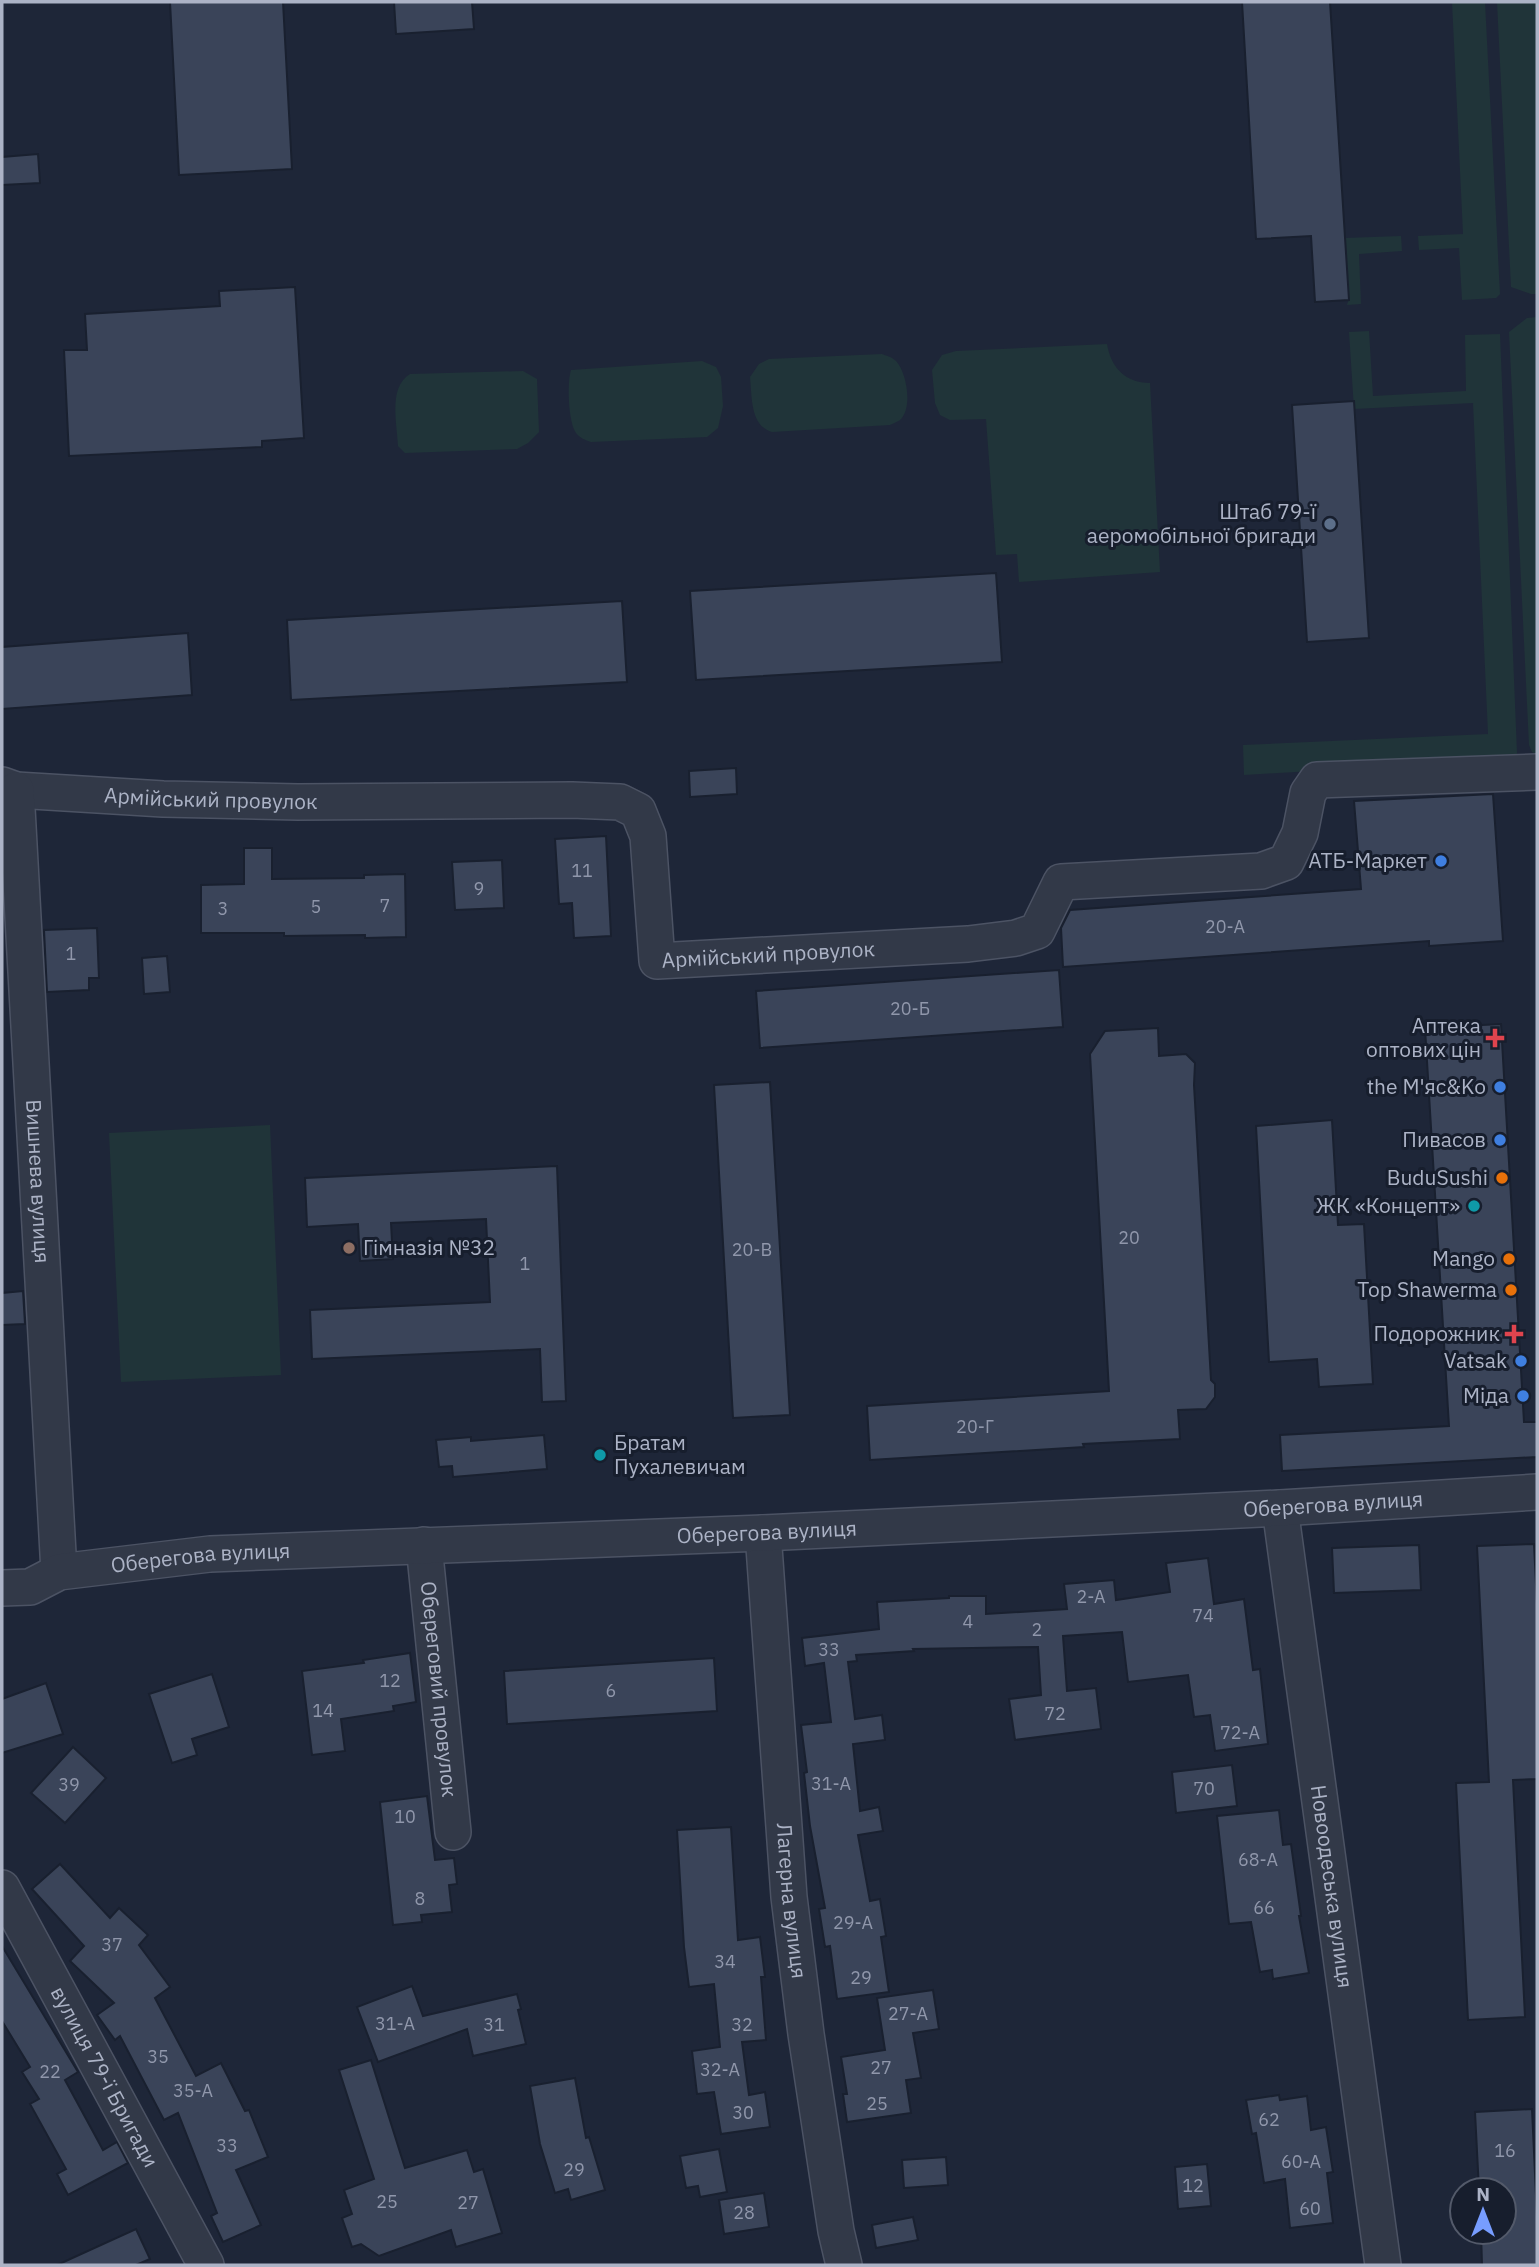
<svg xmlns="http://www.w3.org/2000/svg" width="1539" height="2267" font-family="'IBM Plex Sans',sans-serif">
<rect width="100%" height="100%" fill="#1e2638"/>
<g fill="#203439">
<polygon points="1452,2 1485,2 1500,294 1496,298 1462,300 1459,248 1419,250 1418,236 1463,234"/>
<polygon points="1497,2 1537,2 1537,294 1531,294 1511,287"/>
<polygon points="1401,236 1402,251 1359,254 1361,304 1347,305 1349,299 1345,238"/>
<polygon points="1537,317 1537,755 1532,752 1529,745 1509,332 1527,318"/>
<polygon points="1369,331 1373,396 1466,391 1465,335 1500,334 1517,753 1516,759 1244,775 1243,745 1488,734 1473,403 1354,409 1349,332"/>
<path d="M1107,344C1111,368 1126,383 1150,383L1160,572L1019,582L1017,554L996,555L986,419L950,420L940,415L935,403L932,370L942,355L956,351Z"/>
<path d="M882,354C887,356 892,357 896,361C907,373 913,408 900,420C899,421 892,424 890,425L772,432C750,426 752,396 750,377L759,364L769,359Z"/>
<path d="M702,361L716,367L721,377L723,406L718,428L707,437L591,442C585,440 580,438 576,433C568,422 567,382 571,370Z"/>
<path d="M523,371L537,379L539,432L528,443L517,449L405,453L398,446C397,424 388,387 410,374Z"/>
<polygon points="270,1125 281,1375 121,1382 109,1133"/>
</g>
<g fill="#3a4459" stroke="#19202f" stroke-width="2">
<polygon points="170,2 283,2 292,169 179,175"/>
<polygon points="394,2 472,2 474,29 396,34"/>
<polygon points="1242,2 1330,2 1349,300 1315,302 1311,236 1256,239"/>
<polygon points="38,154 40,183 2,185 2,157"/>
<polygon points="295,287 304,438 262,441 262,447 69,456 64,350 87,350 85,314 220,306 219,291"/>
<polygon points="1354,401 1369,638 1307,642 1292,405"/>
<polygon points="996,573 1002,662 696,680 690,591"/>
<polygon points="622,601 627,682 291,700 287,620"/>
<polygon points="188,633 192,695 2,709 2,647"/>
<polygon points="736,768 737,794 690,797 689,771"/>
<polygon points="1493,794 1503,941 1429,946 1429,941 1063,967 1061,928 1070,910 1361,889 1354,801"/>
<polygon points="606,836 611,936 574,938 572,903 559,904 555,839"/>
<polygon points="244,848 272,848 272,879 364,878 364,875 405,874 406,937 365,938 365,935 284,936 284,933 201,933 201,885 244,884"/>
<polygon points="502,860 504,908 455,910 452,862"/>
<polygon points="97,928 99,978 89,978 89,990 47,992 44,930"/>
<polygon points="167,956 170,992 144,994 142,958"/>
<polygon points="1059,970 1063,1027 760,1048 756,991"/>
<polygon points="1501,1024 1524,1422 1537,1422 1537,1457 1282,1471 1280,1435 1449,1426 1425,1028"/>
<polygon points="1158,1028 1159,1056 1186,1054 1195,1063 1194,1085 1211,1380 1215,1384 1215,1397 1206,1409 1178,1410 1180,1439 1083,1444 1084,1447 870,1460 867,1406 1109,1391 1090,1054 1105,1031"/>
<polygon points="770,1082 790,1415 733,1418 714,1085"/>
<polygon points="1332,1120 1338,1225 1364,1224 1373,1384 1319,1387 1317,1359 1269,1362 1256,1126"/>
<polygon points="557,1166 566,1401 542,1402 540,1349 312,1359 310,1310 490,1302 486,1219 391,1223 393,1259 360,1261 358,1224 307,1227 305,1178"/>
<polygon points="23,1291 25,1324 2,1325 2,1293"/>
<polygon points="544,1435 547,1469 453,1477 452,1466 439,1467 436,1440 471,1437 471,1441"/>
<polygon points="1534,1544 1537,1604 1537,1779 1513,1780 1525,2017 1468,2020 1456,1783 1489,1782 1477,1546"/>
<polygon points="1419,1545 1421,1590 1334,1593 1332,1548"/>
<polygon points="1208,1558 1214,1604 1244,1599 1253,1670 1260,1669 1268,1744 1215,1751 1210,1715 1194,1717 1188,1675 1128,1682 1122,1632 1063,1636 1067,1691 1096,1688 1101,1729 1015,1740 1009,1699 1041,1695 1038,1647 913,1649 914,1651 856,1655 857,1661 848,1662 855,1719 882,1715 885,1740 853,1744 860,1811 879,1807 883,1831 858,1835 870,1901 880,1899 886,1936 881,1937 889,1992 837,1999 830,1946 825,1947 819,1909 825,1908 810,1826 804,1773 807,1772 801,1725 831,1722 824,1663 805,1666 802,1638 879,1629 877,1602 949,1598 949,1596 986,1596 986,1614 1067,1609 1064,1584 1114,1580 1116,1600 1170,1592 1166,1563"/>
<polygon points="410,1653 416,1702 393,1706 394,1711 341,1719 345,1751 312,1755 302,1671 364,1663 363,1660"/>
<polygon points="714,1658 717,1711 507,1724 504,1671"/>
<polygon points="212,1674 229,1727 192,1739 197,1755 172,1763 149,1694"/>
<polygon points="46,1683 63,1734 2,1753 2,1699"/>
<polygon points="73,1747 106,1778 65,1823 31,1793"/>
<polygon points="1232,1765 1237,1806 1176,1813 1172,1772"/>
<polygon points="427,1796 435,1860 454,1858 457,1884 449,1885 452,1912 421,1915 422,1922 393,1925 380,1802"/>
<polygon points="1279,1810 1283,1845 1291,1844 1301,1916 1299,1916 1309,1973 1273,1979 1272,1970 1260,1972 1251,1922 1229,1924 1217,1816"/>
<polygon points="731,1827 738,1940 760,1937 765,1977 761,1977 766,2040 742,2042 749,2095 765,2092 770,2127 721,2134 714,2092 697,2094 692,2051 720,2047 714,1984 689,1987 684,1947 677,1830"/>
<polygon points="60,1864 110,1918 119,1908 148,1935 139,1945 170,1987 155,1998 196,2076 221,2063 245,2111 249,2110 268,2157 236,2170 261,2225 223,2242 211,2216 217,2213 178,2113 164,2120 120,2036 115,2040 97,2015 114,2003 70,1961 84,1946 32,1889"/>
<polygon points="2,1946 78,2072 65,2080 103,2150 117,2142 128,2163 68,2195 57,2174 66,2169 30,2104 39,2099 22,2072 30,2067 2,2021"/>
<polygon points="412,1986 423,2016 517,1994 521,2009 518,2010 526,2044 473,2056 467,2029 378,2062 357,2007"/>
<polygon points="933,1990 939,2029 913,2033 921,2078 906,2080 911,2113 847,2122 843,2094 847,2094 841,2057 885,2050 877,1998"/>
<polygon points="371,2060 405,2168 467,2150 474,2172 483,2169 502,2233 456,2247 451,2230 379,2256 361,2244 352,2247 342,2218 352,2214 344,2190 374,2179 339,2070"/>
<polygon points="575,2078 586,2138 589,2137 605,2190 571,2200 568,2189 555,2193 540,2144 530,2086"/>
<polygon points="1279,2095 1280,2100 1307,2096 1311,2130 1326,2127 1333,2172 1327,2173 1333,2223 1290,2228 1285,2179 1264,2183 1256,2133 1252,2134 1246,2100"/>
<polygon points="1532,2109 1537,2217 1537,2265 1482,2265 1481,2232 1504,2232 1504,2190 1479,2190 1475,2112"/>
<polygon points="719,2149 727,2192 700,2197 698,2186 686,2188 680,2156"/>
<polygon points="946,2157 948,2185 904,2188 902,2160"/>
<polygon points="1207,2164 1211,2206 1178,2209 1175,2167"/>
<polygon points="764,2193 769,2227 724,2234 719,2200"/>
<polygon points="913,2217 918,2240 876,2248 872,2225"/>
<polygon points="136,2229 150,2259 136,2265 57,2265"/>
</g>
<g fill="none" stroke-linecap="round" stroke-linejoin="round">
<g stroke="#4c5364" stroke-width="38">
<g id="street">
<path id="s1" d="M2,785L16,790L163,799L298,802L572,800L620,802L638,811L648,836L657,961L968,944L1016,938L1037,931L1061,882L1261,871L1286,862L1300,833L1308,793L1317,780L1537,772"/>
<path id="s2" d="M16,790L59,1572"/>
<path id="s3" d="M1280,1508L1383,2265"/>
<path id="s4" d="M763,1533L789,1897L806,2034L836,2231L844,2265"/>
<path id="s5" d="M424,1545L453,1832"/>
<path id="s6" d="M2,1588L30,1587L59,1572L210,1554L763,1533L1280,1508L1537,1492"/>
<path id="s7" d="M2,1888L206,2265"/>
</g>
</g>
<use href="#street" stroke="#323948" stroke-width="35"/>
</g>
<circle fill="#5c6f8a" stroke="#171e2d" stroke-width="2.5" cx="1330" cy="524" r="7"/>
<g fill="#3f7fe0" stroke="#171e2d" stroke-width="2.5">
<circle cx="1441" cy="861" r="7"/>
<circle cx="1500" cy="1087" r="7"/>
<circle cx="1500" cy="1140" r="7"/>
<circle cx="1521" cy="1361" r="7"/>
<circle cx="1523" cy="1396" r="7"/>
</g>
<g fill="#e0444e" stroke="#171e2d" stroke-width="2.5">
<path d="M1491.5 1027.5h7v7h7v7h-7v7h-7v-7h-7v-7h7z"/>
<path d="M1510.5 1323.5h7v7h7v7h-7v7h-7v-7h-7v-7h7z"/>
</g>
<g fill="#e8710a" stroke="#171e2d" stroke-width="2.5">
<circle cx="1502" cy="1178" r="7"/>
<circle cx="1509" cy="1259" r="7"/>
<circle cx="1511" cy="1290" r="7"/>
</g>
<g fill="#0f9aa8" stroke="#171e2d" stroke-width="2.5">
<circle cx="1474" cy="1206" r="7"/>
<circle cx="600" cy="1455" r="7"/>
</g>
<circle fill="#8d6e63" stroke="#171e2d" stroke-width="2.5" cx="349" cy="1248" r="7"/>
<g text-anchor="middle" stroke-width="6" stroke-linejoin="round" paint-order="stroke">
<g font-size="18" fill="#9097ab">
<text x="582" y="877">11</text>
<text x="479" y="895">9</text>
<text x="385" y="912">7</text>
<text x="316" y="913">5</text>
<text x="223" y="915">3</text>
<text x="1225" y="933">20-А</text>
<text x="71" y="960">1</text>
<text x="910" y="1015">20-Б</text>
<text x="1129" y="1244">20</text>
<text x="752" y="1256">20-В</text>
<text x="525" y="1270">1</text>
<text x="975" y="1433">20-Г</text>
<text x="1091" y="1603">2-А</text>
<text x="1203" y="1622">74</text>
<text x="968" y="1628">4</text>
<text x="1037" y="1636">2</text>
<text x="829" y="1656">33</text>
<text x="390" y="1687">12</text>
<text x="611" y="1697">6</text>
<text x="323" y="1717">14</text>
<text x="1055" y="1720">72</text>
<text x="1240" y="1739">72-А</text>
<text x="831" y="1790">31-А</text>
<text x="69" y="1791">39</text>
<text x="1204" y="1795">70</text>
<text x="405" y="1823">10</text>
<text x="1258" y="1866">68-А</text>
<text x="420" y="1905">8</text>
<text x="1264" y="1914">66</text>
<text x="853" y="1929">29-А</text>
<text x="112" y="1951">37</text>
<text x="725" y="1968">34</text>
<text x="861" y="1984">29</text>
<text x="908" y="2020">27-А</text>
<text x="395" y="2030">31-А</text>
<text x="494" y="2031">31</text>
<text x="742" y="2031">32</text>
<text x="158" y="2063">35</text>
<text x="881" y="2074">27</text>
<text x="720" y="2076">32-А</text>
<text x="50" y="2078">22</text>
<text x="193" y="2097">35-А</text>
<text x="877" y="2110">25</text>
<text x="743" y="2119">30</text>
<text x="1269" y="2126">62</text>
<text x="227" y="2152">33</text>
<text x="1505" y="2157">16</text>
<text x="1301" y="2168">60-А</text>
<text x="574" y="2176">29</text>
<text x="1193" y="2192">12</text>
<text x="387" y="2208">25</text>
<text x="468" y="2209">27</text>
<text x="1310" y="2215">60</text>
<text x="744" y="2219">28</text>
</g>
<g font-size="21" fill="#acb3c6" stroke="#171e2d" text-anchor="end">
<text x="1316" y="519">Штаб 79-ї<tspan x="1316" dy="24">аеромобільної бригади</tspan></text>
<text x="1427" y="868">АТБ-Маркет</text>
<text x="1481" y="1033">Аптека<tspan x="1481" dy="24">оптових цін</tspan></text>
<text x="1486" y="1094">the М'яс&amp;Kо</text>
<text x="1486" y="1147">Пивасов</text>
<text x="1488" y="1185">BuduSushi</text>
<text x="1460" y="1213">ЖК «Концепт»</text>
<text x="363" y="1255" text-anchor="start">Гімназія №32</text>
<text x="1495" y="1266">Mango</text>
<text x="1497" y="1297">Top Shawerma</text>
<text x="1500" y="1341">Подорожник</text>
<text x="1507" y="1368">Vatsak</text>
<text x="1509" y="1403">Міда</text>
<text x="614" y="1450" text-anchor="start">Братам<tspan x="614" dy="24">Пухалевичам</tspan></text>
</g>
<g font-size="21" fill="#acb3c6" stroke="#171e2d">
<text dy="7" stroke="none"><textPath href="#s1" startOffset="210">Армійський провулок</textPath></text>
<text dy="7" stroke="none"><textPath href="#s1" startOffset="903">Армійський провулок</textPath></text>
<text dy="7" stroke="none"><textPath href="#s2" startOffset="392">Вишнева вулиця</textPath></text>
<text dy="7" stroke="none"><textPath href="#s6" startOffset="1337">Оберегова вулиця</textPath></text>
<text dy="7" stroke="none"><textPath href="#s6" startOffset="770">Оберегова вулиця</textPath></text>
<text dy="7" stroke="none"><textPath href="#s6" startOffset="203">Оберегова вулиця</textPath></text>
<text dy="7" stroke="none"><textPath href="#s5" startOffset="145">Обереговий провулок</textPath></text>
<text dy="7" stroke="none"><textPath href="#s3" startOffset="382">Новоодеська вулиця</textPath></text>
<text dy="7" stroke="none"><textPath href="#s4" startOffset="369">Лагерна вулиця</textPath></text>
<text dy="7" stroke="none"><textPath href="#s7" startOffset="215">вулиця 79-ї Бригади</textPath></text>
</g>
</g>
<rect width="1539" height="2267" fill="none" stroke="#acb3c6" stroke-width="7"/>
<g transform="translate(1483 2211)"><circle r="33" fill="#171e2d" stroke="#535a6a" stroke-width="2"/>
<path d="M0-5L12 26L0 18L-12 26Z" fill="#779dff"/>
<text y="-10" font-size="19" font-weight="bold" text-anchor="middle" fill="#acb3c6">N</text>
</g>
</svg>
